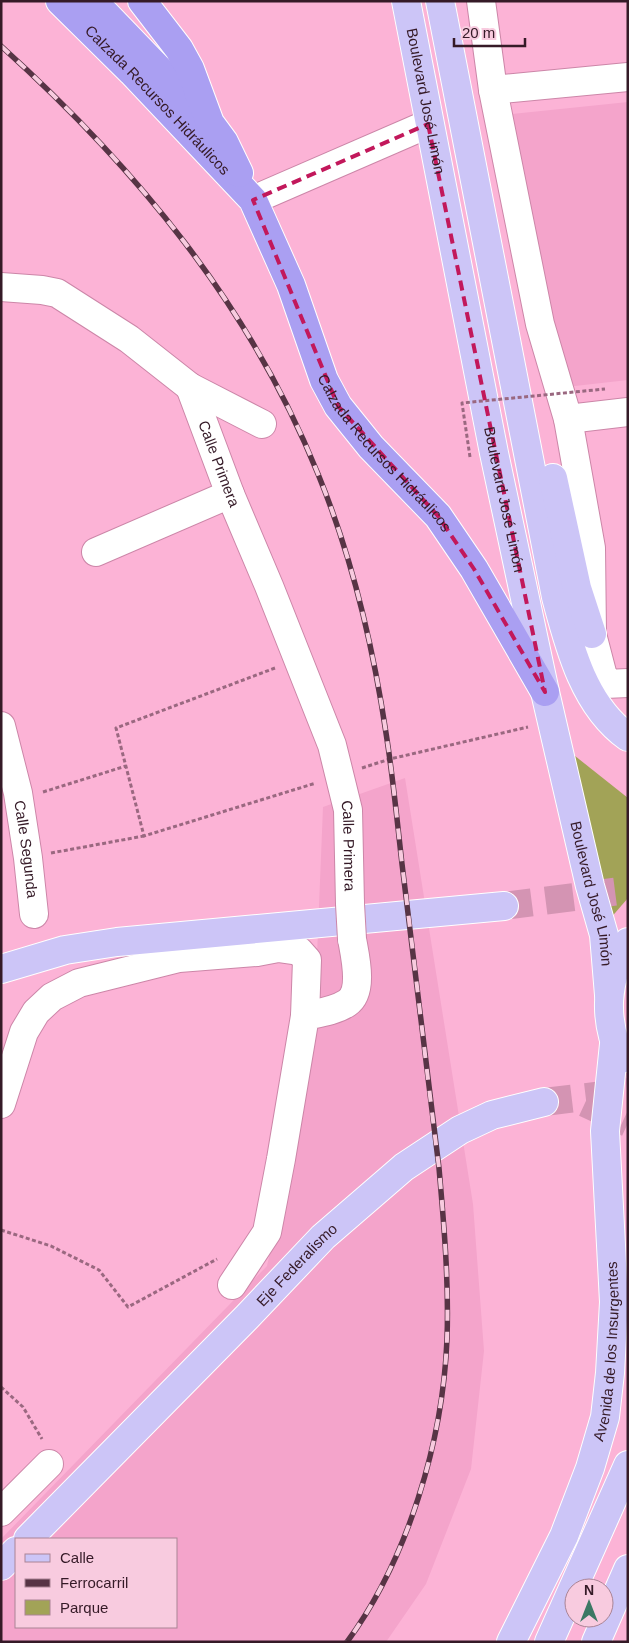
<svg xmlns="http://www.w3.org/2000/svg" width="629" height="1643" font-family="Helvetica,sans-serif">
<rect width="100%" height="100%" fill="#fcb3d6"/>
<g fill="#f4a4cb" fill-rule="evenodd">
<polygon points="628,102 628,380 566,387 512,114"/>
<path d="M405,778L473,1204L484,1351L471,1469L426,1584L386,1642H1V1539L267,1266L313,1055L323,807ZM16,1539H176V1627H16Z"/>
</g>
<polygon fill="#a2a357" points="565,748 628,798 628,898 609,920"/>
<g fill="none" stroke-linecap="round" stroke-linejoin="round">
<g stroke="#d494b3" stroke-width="28" stroke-dasharray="28 14" stroke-linecap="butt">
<polyline points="504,906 628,890"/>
<polyline points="544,1102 628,1092"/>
<polyline points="585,1103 628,1123"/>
</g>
<g stroke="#cc86a8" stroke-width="30">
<g id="minor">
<polyline points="481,1 493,90 540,324 568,419 591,548 592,634 605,684 628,683"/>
<polyline points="493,90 628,77"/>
<polyline points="253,200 428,124"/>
<polyline points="1,287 42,290 57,293 129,339 190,387 262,424"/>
<path id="s1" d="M190,387L230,494L269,586L332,745L348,810L350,904"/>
<polyline points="568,419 628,412"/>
<polyline points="96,552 230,494"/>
<path id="s2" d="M1,726L18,793L28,858L34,914"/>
<polyline points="1,1104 24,1032 36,1012 52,997 79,983 179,958 257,952 278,948 299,951 307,960 305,1016"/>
<path d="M232,1285L267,1232L281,1159L305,1016C319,1013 335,1011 347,1003C364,992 355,956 352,939"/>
<polyline points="1,1512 49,1464"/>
</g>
</g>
<g stroke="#fff" stroke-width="30">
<g id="major">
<path id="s3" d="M406,1L494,453L545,692L590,886L604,935L609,995"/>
<path d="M440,1L556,597C569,646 584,706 628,737"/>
<polyline points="553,478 577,588 592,634"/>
<polyline points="1,969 65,950 117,942 504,906"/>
<path d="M621,1059C603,1018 605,981 628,942"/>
<path id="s4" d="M28,1539L247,1317L323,1237L404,1167L460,1130L492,1115L544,1102"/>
<polyline points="1,1566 16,1551"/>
<path id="s5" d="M511,1642L564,1536L590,1468L605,1417L610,1373L614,1302L605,1131L614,1044"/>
<polyline points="549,1642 628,1465"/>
<polyline points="596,1642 628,1569"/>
</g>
</g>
<g stroke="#fff" stroke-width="30">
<g id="highway">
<path id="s6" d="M60,1L132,72L253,200L291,285L324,380L338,406L371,447L438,516L474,569L545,692"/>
<polyline points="93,1 203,115"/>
<polyline points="142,1 179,49 190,69 210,123 224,142 239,173"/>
</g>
</g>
<g stroke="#9a6880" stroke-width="3" stroke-dasharray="4 2.5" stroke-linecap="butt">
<polyline points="275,668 116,728 144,836 316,783"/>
<polyline points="362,768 390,759 528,727"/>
<polyline points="43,792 126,766"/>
<polyline points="51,853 144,836"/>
<polyline points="1,1230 51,1246 99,1270 128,1307 217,1259"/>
<polyline points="1,1387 23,1407 42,1439"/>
</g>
<use href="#minor" stroke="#fff" stroke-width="28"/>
<use href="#major" stroke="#ccc5f7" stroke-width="28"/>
<use href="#highway" stroke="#aa9ff2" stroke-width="28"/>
<g stroke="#573445" stroke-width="5.5">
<path id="rail" d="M1,46C135,167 250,305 318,474C352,557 373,646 386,733C393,777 397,820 402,864C415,965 426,1067 439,1168C444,1225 449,1282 447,1339C443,1441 408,1559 347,1642"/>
</g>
<use href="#rail" stroke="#f8cbdf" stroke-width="4" stroke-dasharray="11" stroke-linecap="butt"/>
<g stroke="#cc86a8" stroke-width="30" stroke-linecap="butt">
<polyline id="minor-bridge" points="350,904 352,939"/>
</g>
<polyline stroke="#9a6880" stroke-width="3" stroke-dasharray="4 2.5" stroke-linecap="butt" points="470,457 462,403 605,389"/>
<use href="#minor-bridge" stroke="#fff" stroke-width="28"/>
</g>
<path fill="none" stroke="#c2185b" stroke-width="4" stroke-dasharray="10 6" stroke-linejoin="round" d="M428,124L545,692L474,569L438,516L338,406L253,200Z"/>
<g text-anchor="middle" stroke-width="4" stroke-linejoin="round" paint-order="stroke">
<g font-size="15" fill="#351a27" stroke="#f8cbdf">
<text dy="5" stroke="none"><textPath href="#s6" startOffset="139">Calzada Recursos Hidráulicos</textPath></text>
<text dy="5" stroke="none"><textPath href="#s3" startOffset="102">Boulevard José Limón</textPath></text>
<text dy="5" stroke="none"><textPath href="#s6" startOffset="566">Calzada Recursos Hidráulicos</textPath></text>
<text dy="5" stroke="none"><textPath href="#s1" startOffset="82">Calle Primera</textPath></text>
<text dy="5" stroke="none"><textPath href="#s3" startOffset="508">Boulevard José Limón</textPath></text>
<text dy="5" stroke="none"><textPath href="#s1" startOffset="488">Calle Primera</textPath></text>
<text dy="5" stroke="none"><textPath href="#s2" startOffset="126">Calle Segunda</textPath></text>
<text dy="5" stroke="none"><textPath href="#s3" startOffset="912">Boulevard José Limón</textPath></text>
<text dy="5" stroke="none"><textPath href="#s4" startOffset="384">Eje Federalismo</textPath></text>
<text dy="5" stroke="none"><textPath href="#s5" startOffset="310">Avenida de los Insurgentes</textPath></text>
</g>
</g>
<rect width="629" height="1643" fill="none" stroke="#351a27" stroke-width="5"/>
<rect x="15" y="1538" width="162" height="90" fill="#f8cbdf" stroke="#aa8495"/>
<rect x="25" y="1554" width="25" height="8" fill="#ccc5f7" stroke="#aa8495"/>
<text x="60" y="1563" font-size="15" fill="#351a27">Calle</text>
<rect x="25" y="1579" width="25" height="8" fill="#573445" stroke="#aa8495"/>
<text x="60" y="1588" font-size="15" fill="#351a27">Ferrocarril</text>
<rect x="25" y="1600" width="25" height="15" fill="#a2a357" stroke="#aa8495"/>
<text x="60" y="1613" font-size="15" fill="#351a27">Parque</text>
<g transform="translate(589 1603)"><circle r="24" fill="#f8cbdf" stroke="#aa8495"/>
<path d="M0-4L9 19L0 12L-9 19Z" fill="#3c7864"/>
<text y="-8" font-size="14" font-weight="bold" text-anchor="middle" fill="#351a27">N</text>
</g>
<path d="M454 38v8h71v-8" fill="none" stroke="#351a27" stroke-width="2.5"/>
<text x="462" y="38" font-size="15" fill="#351a27" stroke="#f8cbdf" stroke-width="4" paint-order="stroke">20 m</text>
</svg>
